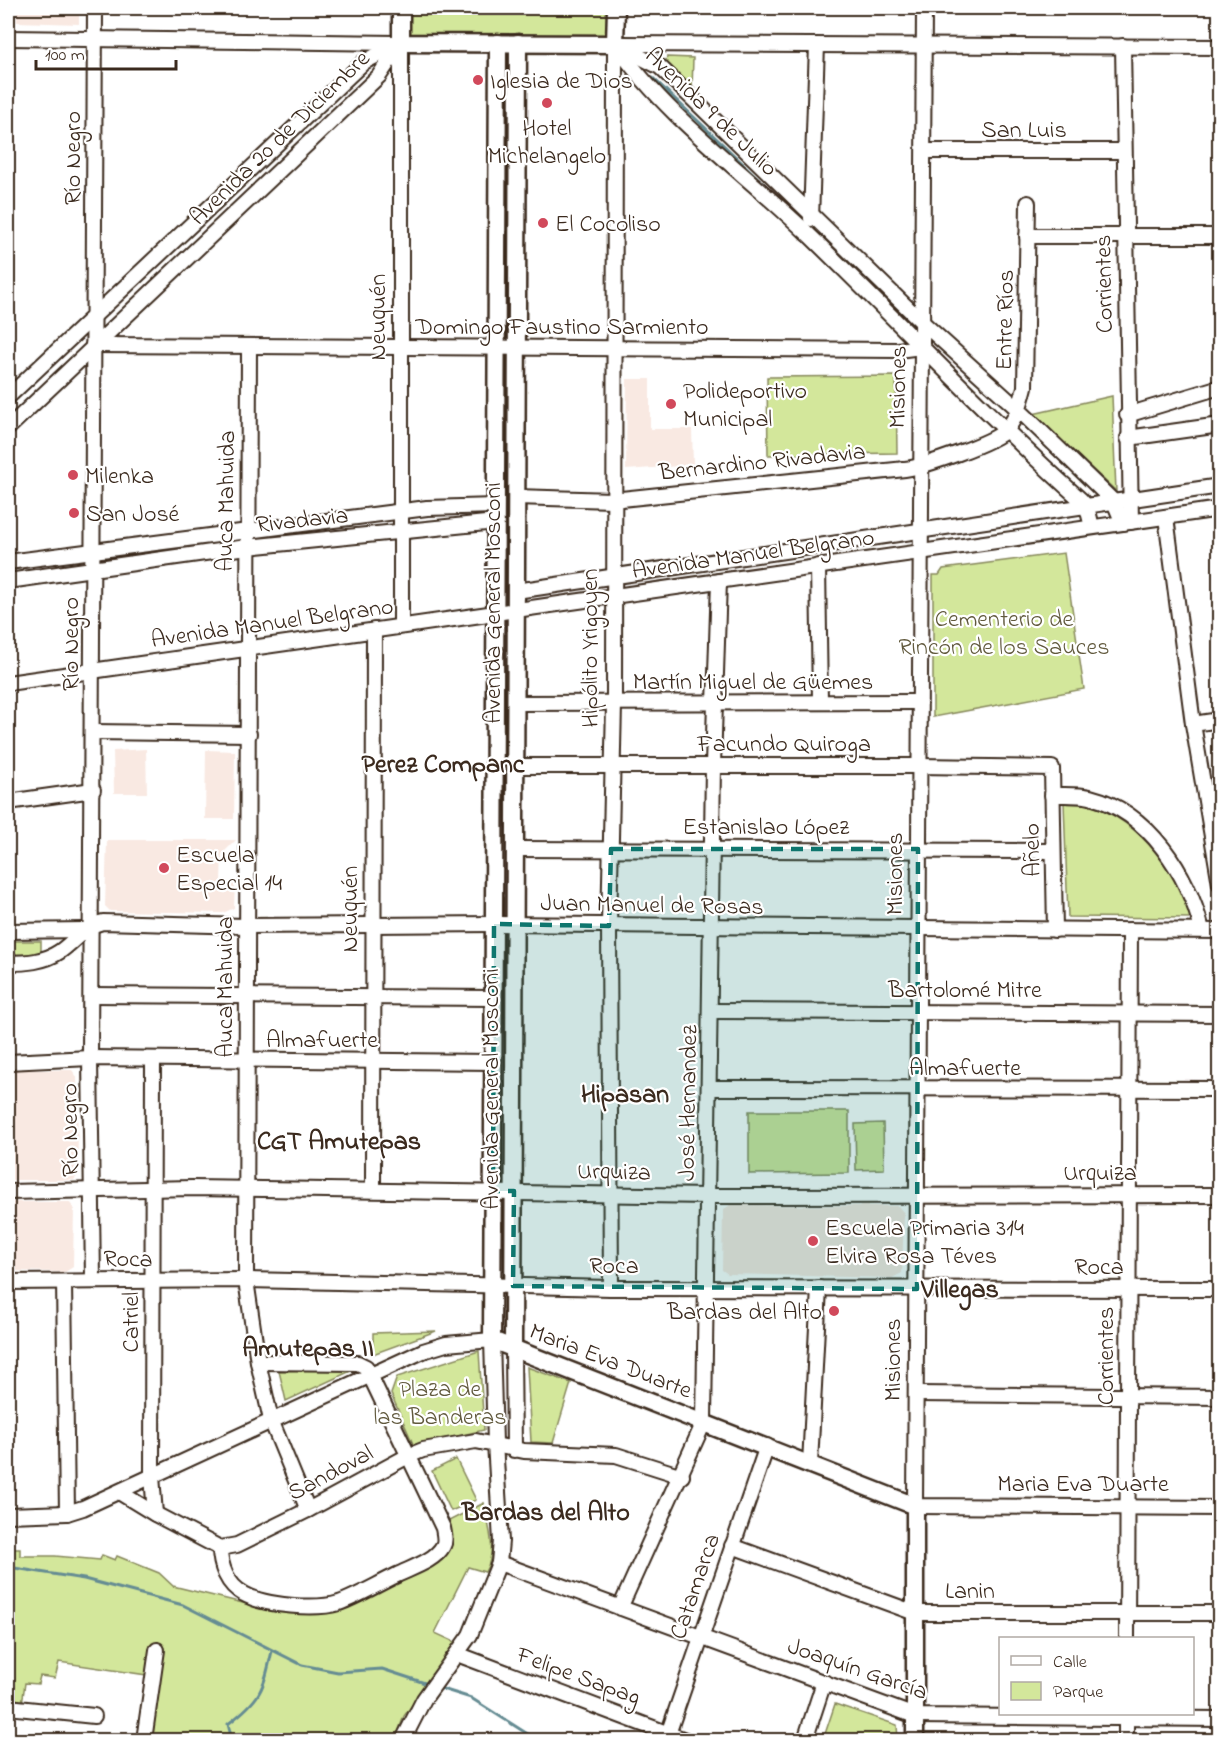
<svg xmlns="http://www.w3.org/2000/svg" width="1227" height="1748" font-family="'Indie Flower',sans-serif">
<rect width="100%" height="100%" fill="#fff"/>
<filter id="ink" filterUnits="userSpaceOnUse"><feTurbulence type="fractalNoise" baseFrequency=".0167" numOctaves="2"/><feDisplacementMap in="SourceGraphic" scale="12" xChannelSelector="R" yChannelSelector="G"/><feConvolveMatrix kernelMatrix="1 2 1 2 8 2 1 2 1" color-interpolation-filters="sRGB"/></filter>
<g filter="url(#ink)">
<g fill="#f9e9e2">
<polygon points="17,8 79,8 79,24 17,22"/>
<polygon points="627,379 650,379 650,429 692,429 693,465 626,470"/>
<polygon points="146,749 147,793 114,793 113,751"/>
<polygon points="206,750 235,751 234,819 205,819"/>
<polygon points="107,840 236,840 222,854 221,881 235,883 234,908 223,913 110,911 105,906"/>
<polygon points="8,1070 72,1070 77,1077 78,1175 74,1180 8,1180"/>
<polygon points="8,1202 69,1202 74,1208 73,1267 65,1272 8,1271"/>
<polygon points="730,1205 898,1206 904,1213 902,1273 892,1278 728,1274 722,1270 723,1210"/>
</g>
<g fill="#d3e79b" stroke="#87885c" stroke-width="1.5">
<polygon points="408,8 610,8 608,36 409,35"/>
<polygon points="667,57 693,58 692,90 665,64"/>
<polygon points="502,63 513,63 514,336 501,336"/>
<polygon points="502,358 514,358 513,586 503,591"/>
<polygon points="896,376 897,453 768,455 767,377"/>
<polygon points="1112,396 1116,491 1033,414"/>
<polygon points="1064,553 1084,689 933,717 933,575 939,575 943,569"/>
<path d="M1064,803C1072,804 1084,803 1092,806C1144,823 1172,872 1196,918L1068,917Z"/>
<rect x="8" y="941" width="33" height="13"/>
<polygon points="749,1111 849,1111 849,1173 749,1174"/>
<polygon points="883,1123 884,1169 856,1170 855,1124"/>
<polygon points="436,1331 373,1354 373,1333"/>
<polygon points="479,1351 484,1430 414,1446 391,1394 397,1377"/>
<polygon points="527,1367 571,1383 553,1443 531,1442"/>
<polygon points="355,1369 286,1401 279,1371"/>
<polygon points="456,1459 476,1500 451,1511 432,1471"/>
<path d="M484,1503C488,1526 498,1550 485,1572L468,1567L435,1633L457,1643L404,1716L395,1740H152L160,1677L59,1662L55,1678L40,1676L38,1684L25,1683L22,1704L8,1702V1549H20V1556H55L100,1560L102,1555L115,1560L117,1556L159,1573L173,1586L255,1606L303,1612L436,1559L445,1523Z"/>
<polygon points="835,1704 897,1725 898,1740 823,1740"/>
</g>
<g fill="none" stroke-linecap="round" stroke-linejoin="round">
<g stroke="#658c93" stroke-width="3">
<polyline points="653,78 784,203"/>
<polyline points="849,265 911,324"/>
<polyline points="8,1567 84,1579 183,1605 302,1665 338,1672 382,1669 428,1684"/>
<polyline points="439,1688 471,1698 537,1740"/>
<path d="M232,1740L228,1724C261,1699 263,1691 272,1651"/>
</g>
<g stroke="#3b2a1e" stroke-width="18">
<g id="minor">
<polyline points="924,8 915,1506 1220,1508"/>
<polyline points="8,38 396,43"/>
<polyline points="615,44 660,67 923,323 1019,410 1114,502 1123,523"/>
<polyline points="620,44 1220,47"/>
<path d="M617,46C666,117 745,173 807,233C899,322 986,415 1081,500L1087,507L1092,527"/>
<polyline points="1123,46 1131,522"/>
<polyline points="924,151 1124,151"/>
<polyline points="811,219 817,45"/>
<polyline points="1027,236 1220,236"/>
<polyline points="93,345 898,350 921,347"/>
<polyline points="249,346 246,1280 258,1362 271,1420 308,1510"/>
<polyline points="8,397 364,62 401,43"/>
<polyline points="1127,415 1220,387"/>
<polyline points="8,428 379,76 401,43"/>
<polyline points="1128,438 1220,425"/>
<path d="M516,497L612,500L905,469C923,467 995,442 1006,430C1017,418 1021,402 1025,387L1028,203"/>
<polyline points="1166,517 1193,724 1220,884"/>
<polyline points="8,562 427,508 495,506"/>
<polyline points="818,566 820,702"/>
<polyline points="8,581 247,547 496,522"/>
<polyline points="516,591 1220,486"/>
<polyline points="401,626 401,43"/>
<polyline points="8,683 1220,509"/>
<polyline points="515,703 918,702"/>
<polyline points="1193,724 1220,720"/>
<polyline points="93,732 249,734"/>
<polyline points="515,766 918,766 1052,768 1055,930"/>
<path d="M1052,795C1065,795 1078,794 1090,797C1149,812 1188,874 1202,930"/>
<polyline points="8,802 93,790"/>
<polyline points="515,849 1053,851"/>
<polyline points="8,931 85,930"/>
<path d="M8,963C25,963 44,962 59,952C74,942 84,926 103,922L246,926L494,924L1220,931"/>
<polyline points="91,995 494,998"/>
<polyline points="711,1011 1220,1014"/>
<polyline points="153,1059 152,1476 155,1514"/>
<polyline points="8,1062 90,1058 493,1062"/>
<polyline points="711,1088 1220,1089"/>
<polyline points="373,1189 374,630"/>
<polyline points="8,1192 192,1188 709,1196 1220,1195"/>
<polyline points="93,1280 90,1058 95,8"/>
<polyline points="8,1282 246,1280 611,1288 1220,1289"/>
<polyline points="64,1282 67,1513"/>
<polyline points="611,1288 609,926 614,704 615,44"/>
<polyline points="513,1349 514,1450"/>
<polyline points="916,1394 1220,1397"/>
<polyline points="810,1464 819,1288"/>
<polyline points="119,1492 155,1514 220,1548 237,1545 308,1510 408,1456 423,1450 476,1441 524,1451 616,1455 682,1476"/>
<polyline points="8,1515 67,1513 83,1508 423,1351 446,1344 492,1340 495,1443 501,1541 499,1563 470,1635 424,1699 403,1740"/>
<polyline points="732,1546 915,1613 1220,1613"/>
<path d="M220,1548C220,1566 227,1585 244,1594C265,1606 316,1610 339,1603C358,1596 378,1584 397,1575C411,1568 435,1561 443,1546C446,1541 444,1534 443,1528L366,1367L358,1363L258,1362"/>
<polyline points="499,1563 915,1716 1220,1719"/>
<polyline points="620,1608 704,1422 713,765 719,581"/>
<polyline points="1127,1638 1130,930"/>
<polyline points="457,1654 685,1740"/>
<polyline points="8,1707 94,1716"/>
<polyline points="144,1740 157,1650"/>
<polyline points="666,1740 767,1446"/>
<polyline points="805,1740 824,1682"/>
<polyline points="1126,1740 1126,1714"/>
</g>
</g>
<g stroke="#3b2a1e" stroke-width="21">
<g id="major">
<polyline points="401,8 401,43 615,44 616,8"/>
<polyline points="498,43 492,1340 915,1506 915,1740"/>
<polyline points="513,1349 518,43"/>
</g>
</g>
<use href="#minor" stroke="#fff" stroke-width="14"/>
<use href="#major" stroke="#fff" stroke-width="16"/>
</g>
</g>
<path fill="#0f766e" fill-opacity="0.2" stroke="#0f766e" stroke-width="4.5" stroke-dasharray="12 8" stroke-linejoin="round" d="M611,849H918L917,1289L513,1286L514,1191H493L494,924L609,926Z"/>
<g fill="#d1495b" stroke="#fff" stroke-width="2">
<circle cx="478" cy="80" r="6"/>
<circle cx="547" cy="103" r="6"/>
<circle cx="543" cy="223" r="6"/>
<circle cx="671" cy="404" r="6"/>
<circle cx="73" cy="475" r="6"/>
<circle cx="74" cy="513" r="6"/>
<circle cx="164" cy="868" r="6"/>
<circle cx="813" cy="1241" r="6"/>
<circle cx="834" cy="1311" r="6"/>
</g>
<g text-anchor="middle" stroke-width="4.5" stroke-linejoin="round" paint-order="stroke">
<g font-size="24" fill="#3b2a1e" stroke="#fff" text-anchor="start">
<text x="490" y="88">Iglesia de Dios</text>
<text x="547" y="135" text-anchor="middle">Hotel<tspan x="547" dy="28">Michelangelo</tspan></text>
<text x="555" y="231">El Cocoliso</text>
<text x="683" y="398">Polideportivo<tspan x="683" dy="28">Municipal</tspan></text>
<text x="85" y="483">Milenka</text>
<text x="86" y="521">San José</text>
<text x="176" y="862">Escuela<tspan x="176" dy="28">Especial 14</tspan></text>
<text x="825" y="1235">Escuela Primaria 314<tspan x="825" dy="28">Elvira Rosa Téves</tspan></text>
<text x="822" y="1319" text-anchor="end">Bardas del Alto</text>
</g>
<g font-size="24" fill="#3b2a1e" stroke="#fff">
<text transform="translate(712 111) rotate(44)" y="8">Avenida 9 de Julio</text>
<text x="1024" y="137">San Luis</text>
<text transform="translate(279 137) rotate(-44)" y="8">Avenida 20 de Diciembre</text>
<text transform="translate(72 158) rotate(-90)" y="8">Río Negro</text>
<text transform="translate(1103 284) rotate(-91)" y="8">Corrientes</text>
<text transform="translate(377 317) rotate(-90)" y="8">Neuquén</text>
<text transform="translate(1004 320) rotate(-89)" y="8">Entre Ríos</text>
<text x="562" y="334">Domingo Faustino Sarmiento</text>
<text transform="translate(897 387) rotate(-89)" y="8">Misiones</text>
<text transform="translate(762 461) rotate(-6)" y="8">Bernardino Rivadavia</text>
<text transform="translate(225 501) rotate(-89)" y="8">Auca Mahuida</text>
<text transform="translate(302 519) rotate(-6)" y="8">Rivadavia</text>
<text transform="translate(753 553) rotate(-8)" y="8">Avenida Manuel Belgrano</text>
<text transform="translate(492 603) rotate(-90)" y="8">Avenida General Mosconi</text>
<text transform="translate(272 622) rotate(-8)" y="8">Avenida Manuel Belgrano</text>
<text transform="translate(70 644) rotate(-90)" y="8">Río Negro</text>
<text transform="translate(589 648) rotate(-90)" y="8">Hipólito Yrigoyen</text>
<text x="753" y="689">Martín Miguel de Güemes</text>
<text x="784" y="751">Facundo Quiroga</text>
<text x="766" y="834">Estanislao López</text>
<text transform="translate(1031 850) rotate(-91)" y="8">Añelo</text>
<text transform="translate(894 874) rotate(-90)" y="8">Misiones</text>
<text transform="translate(652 904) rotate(1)" y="8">Juan Manuel de Rosas</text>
<text transform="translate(349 909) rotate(-90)" y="8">Neuquén</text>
<text transform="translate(224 987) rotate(-90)" y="8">Auca Mahuida</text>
<text x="965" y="997">Bartolomé Mitre</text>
<text x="322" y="1047">Almafuerte</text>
<text x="965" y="1075">Almafuerte</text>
<text transform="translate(490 1089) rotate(-90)" y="8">Avenida General Mosconi</text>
<text transform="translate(687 1103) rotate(-89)" y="8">José Hernandez</text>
<text transform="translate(69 1130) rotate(-91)" y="8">Río Negro</text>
<text transform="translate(614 1171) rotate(1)" y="8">Urquiza</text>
<text x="1100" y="1180">Urquiza</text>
<text transform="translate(128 1258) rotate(1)" y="8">Roca</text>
<text x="614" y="1273">Roca</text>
<text x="1099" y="1274">Roca</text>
<text transform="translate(130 1322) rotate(-90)" y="8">Catriel</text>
<text transform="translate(1105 1356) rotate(-90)" y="8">Corrientes</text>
<text transform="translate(611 1360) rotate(21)" y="8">Maria Eva Duarte</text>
<text transform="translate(892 1360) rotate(-90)" y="8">Misiones</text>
<text transform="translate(330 1472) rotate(-28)" y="8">Sandoval</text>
<text x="1083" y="1491">Maria Eva Duarte</text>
<text transform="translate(694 1586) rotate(-71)" y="8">Catamarca</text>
<text x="970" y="1598">Lanin</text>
<text transform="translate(858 1668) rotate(19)" y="8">Joaquín García</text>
<text transform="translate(579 1675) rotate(20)" y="8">Felipe Sapag</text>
</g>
<g font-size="24" fill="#61593d" stroke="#fff">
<text x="1004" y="626">Cementerio de<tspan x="1004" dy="28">Rincón de los Sauces</tspan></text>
<text x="440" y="1396">Plaza de<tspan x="440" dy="28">las Banderas</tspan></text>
</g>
<g font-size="26" font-weight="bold" fill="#3b2a1e" stroke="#fff">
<text x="443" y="772">Perez Companc</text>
<text x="625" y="1102">Hipasan</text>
<text x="339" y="1149">CGT Amutepas</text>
<text x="960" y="1297">Villegas</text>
<text x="308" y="1356">Amutepas II</text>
<text x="546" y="1520">Bardas del Alto</text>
</g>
</g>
<rect width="1227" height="1748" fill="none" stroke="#fff" stroke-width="30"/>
<rect x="15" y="15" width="1197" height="1718" fill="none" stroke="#3b2a1e" stroke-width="2" filter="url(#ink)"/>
<rect x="999" y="1637" width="195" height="78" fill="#ffffff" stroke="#b1aaa5" stroke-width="1.5"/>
<rect x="1011" y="1656" width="30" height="9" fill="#ffffff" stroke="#b1aaa5" stroke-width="1.5"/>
<text x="1053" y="1667" font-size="18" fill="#3b2a1e">Calle</text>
<rect x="1011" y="1682" width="30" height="18" fill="#d3e79b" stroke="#b1aaa5" stroke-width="1.5"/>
<text x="1053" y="1697" font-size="18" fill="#3b2a1e">Parque</text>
<path d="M36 60v9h140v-9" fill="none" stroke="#3b2a1e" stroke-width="3"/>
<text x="45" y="60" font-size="18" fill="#3b2a1e" stroke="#ffffff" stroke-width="4.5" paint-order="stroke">100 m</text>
</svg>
